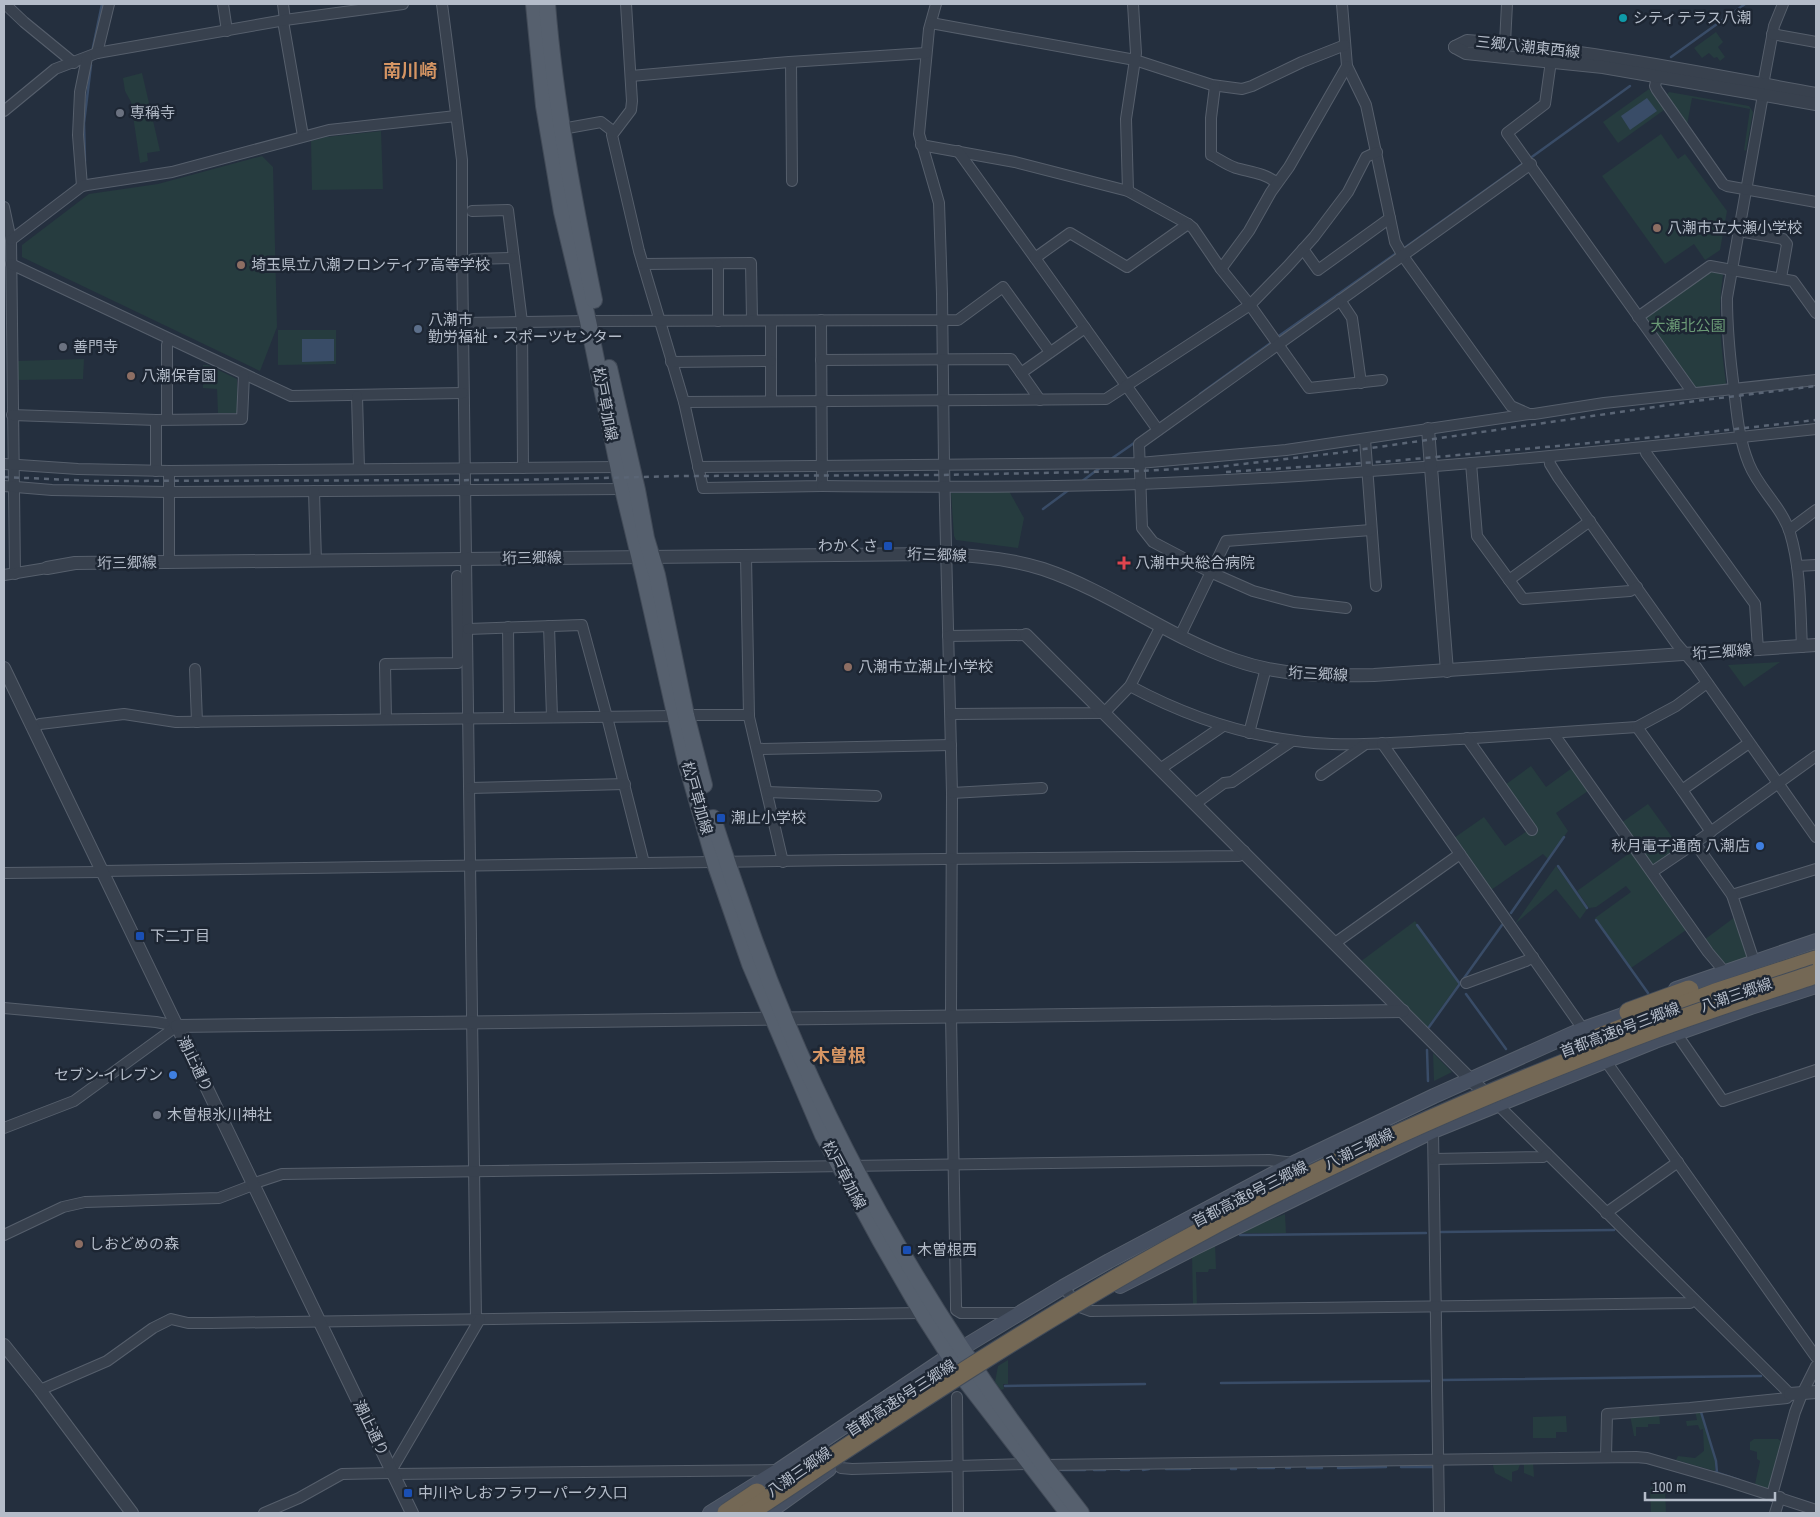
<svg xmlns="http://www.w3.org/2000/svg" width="1820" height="1517" font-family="'Archivo Narrow','Noto Sans JP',sans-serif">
<rect width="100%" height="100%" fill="#242f3e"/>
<g fill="#263c3f">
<polygon points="1716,32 1723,42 1718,47 1725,57 1720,61 1717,57 1714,58 1709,53 1702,58 1694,48"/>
<polygon points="142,73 160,151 147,153 148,161 140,163 131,102 125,91 123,78"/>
<polygon points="1649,89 1664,110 1618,143 1603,122"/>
<polygon points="1669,92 1749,106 1753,112 1746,151 1744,150 1750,109 1692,98 1687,125 1666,96"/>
<polygon points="381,131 383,189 312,190 311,141 326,137"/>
<polygon points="1661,134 1678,159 1685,154 1727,211 1720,250 1705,260 1694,244 1665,264 1602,176"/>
<polygon points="262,156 273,167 277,327 260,371 22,257 22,245 89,194 158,184"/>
<path d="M1713,270L1720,272L1723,275C1717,312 1721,346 1726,383L1723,386L1697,389L1693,387L1645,320L1646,317Z"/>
<polygon points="278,330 336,330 336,364 278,365"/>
<polygon points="84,359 83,379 17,380 17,361"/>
<polygon points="203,365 208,365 237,379 238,412 236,413 218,413 217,389 203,388"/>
<polygon points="1009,491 1024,518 1018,548 956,540 954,536 951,493"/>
<polygon points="1780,662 1744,687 1728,665"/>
<polygon points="1531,766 1546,787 1572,768 1588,791 1556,813 1568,831 1548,859 1543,854 1491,890 1454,838 1484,817 1505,846 1527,831 1505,785"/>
<polygon points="1648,804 1680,848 1653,868 1621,823"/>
<polygon points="1634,850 1689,928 1631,968 1595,918 1631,892 1626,886 1596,907 1589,908 1577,891"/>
<polygon points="1556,866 1587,909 1580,919 1556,889 1515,924"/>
<polygon points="1735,917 1749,957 1728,965 1715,956 1704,940"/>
<polygon points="1415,921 1459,983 1426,1029 1360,962"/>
<polygon points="1433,1053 1452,1072 1434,1081"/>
<polygon points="1285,1214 1286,1233 1238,1233"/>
<polygon points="1215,1243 1216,1269 1209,1269 1208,1272 1196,1272 1197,1306 1193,1306 1192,1253"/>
<polygon points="1008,1360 1008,1384 1003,1384 1004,1389 1001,1390 995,1382 998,1366"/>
<polygon points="1700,1410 1715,1461 1715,1471 1676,1460 1678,1456 1695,1458 1704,1451 1703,1429 1700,1430 1698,1425 1687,1426 1686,1421 1697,1420 1695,1411"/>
<polygon points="1659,1413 1660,1424 1648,1424 1648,1427 1636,1427 1636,1436 1634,1436 1630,1415"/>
<polygon points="1566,1416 1567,1432 1556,1432 1556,1438 1533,1438 1533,1417"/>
<polygon points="1754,1439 1778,1439 1782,1442 1769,1489 1755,1484 1760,1461 1757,1459 1757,1452 1750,1450 1750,1442"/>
<polygon points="1533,1461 1534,1477 1524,1473 1524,1465 1520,1464 1518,1470 1512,1472 1512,1482 1495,1473 1492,1462"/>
<polygon points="1665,1487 1666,1513 1651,1513 1650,1488"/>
</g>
<g fill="#394c67">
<polygon points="1647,98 1657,111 1630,130 1621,116"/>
<polygon points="302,339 334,339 334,361 302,362"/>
</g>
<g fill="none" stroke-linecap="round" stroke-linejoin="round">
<g stroke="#394c67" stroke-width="2.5">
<polyline points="92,52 102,4"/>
<polyline points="1671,57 1745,4"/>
<polyline points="1529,159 1630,86"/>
<polyline points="85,161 84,123 91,65"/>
<polyline points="1403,249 1525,162"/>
<polyline points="1276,338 1398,252"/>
<polyline points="1200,394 1272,342"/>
<polyline points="1111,459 1137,441"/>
<polyline points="1081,482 1101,467"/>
<polyline points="1043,509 1070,489"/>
<polyline points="1558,866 1587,908"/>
<polyline points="1511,913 1564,837"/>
<polyline points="1596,920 1648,993"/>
<polyline points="1417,925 1460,984"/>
<polyline points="1466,994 1506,1049"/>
<polyline points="1429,1027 1502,925"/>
<polyline points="1427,1050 1428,1081"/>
<polyline points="1441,1232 1614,1230"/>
<polyline points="1240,1235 1426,1233"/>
<polyline points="1442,1380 1761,1376"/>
<polyline points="1221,1383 1429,1381"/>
<polyline points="1005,1386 1145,1384"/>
<polyline points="1701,1412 1716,1461 1717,1473"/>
<polyline points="1401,1467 1432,1467"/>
<polyline points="1258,1468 1274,1468"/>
<polyline points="1286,1468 1290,1468"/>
<polyline points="1307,1468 1322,1468"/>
<polyline points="1338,1468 1386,1467"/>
<polyline points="1166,1469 1190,1469"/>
<polyline points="1231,1469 1236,1469"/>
<polyline points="1062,1470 1085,1470"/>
<polyline points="1094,1470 1105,1470"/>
<polyline points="1121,1470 1129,1470"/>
<polyline points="1143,1470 1149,1469"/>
<polyline points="1715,1472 1739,1480"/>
</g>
<g stroke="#565f6c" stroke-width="12">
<g id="minor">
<polyline points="5,4 24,22 74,63"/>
<polyline points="223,4 227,31"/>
<polyline points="283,4 285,20"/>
<polyline points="442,4 462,160 462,253 476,1319"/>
<polyline points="626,4 632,101 631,110 612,135 639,251 684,402 703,488 822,486 821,320"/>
<polyline points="936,4 929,29 919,134 939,203 942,294 944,464 952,793 951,1015 956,1303 956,1310 961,1313 1019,1313"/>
<polyline points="1342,4 1347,66 1366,105 1395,242 1403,256 1511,406 1529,414 1534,414 1604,403 1816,380"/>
<path d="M1783,4L1774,26L1763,85V95L1727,298C1727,329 1730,359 1734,389C1737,415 1739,440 1749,464C1759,489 1782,507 1790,533C1801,569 1800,609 1802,647"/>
<polyline points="283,21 303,136"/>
<polyline points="931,23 1135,60 1212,85 1242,89 1252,86 1302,62 1345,45"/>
<polyline points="1772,34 1816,42"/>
<polyline points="1505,43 1507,4"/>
<polyline points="97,53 109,4"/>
<polyline points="1551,61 1545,104 1507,133 1693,393"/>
<polyline points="791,62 792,181"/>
<polyline points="631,76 789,62 926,53"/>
<polyline points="1657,77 1655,86 1657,90 1723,184 1727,186 1816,202"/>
<path d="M1215,86L1211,118V155C1219,159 1227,165 1236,168C1250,172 1265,173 1277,183"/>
<polyline points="4,111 55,69 97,53 285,20 403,4"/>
<polyline points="562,129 601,122 614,132"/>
<polyline points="921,145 1015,162 1128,191 1188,224 1193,228 1221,269 1250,305 1309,388 1382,380"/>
<polyline points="958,151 1035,258 1158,430"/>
<polyline points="82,186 78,135 80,92 87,58"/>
<polyline points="1128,191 1126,119 1136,53 1133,4"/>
<polyline points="4,207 11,240 15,574"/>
<polyline points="472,211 508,210 522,322 523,468"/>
<polyline points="1739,231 1783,239 1787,244 1781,278"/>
<polyline points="11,240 82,186 87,185 172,172 329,130 456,116"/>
<polyline points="1303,249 1318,270 1390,218"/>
<polyline points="1035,258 1070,233 1127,267 1188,224"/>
<polyline points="473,259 514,258"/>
<polyline points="11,264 291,396 463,393"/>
<polyline points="643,264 751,263 752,320"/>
<polyline points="1221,269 1249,231 1271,192 1289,167 1347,66"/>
<polyline points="1340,300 1352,318 1361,383"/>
<polyline points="1638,317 1710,266 1793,281 1816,313"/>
<polyline points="718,321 718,264"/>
<polyline points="771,321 771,401"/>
<polyline points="463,323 588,321 958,320 1003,287 1050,352"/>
<polyline points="821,360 1011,359 1021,373"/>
<polyline points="671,362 771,361"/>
<polyline points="357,396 359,469"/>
<polyline points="1040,400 1021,373 1085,328"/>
<polyline points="684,402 1106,399 1250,305 1287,267 1314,237 1348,192 1366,157 1377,152"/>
<polyline points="12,415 156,420 242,419 244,375"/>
<polyline points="167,419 167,345 169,339"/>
<polyline points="156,420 156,471"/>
<polyline points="1365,439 1376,586"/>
<polyline points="1645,447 1646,453 1755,604 1758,650"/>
<polyline points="1549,457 1550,464 1558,477 1676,643 1694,664 1816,837"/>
<polyline points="1471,463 1477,536 1523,599 1630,591 1637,587"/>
<polyline points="4,464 78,469 169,471 618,467"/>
<polyline points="698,467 1139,463 1286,450 1529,414"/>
<polyline points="169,471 169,562"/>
<polyline points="4,486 52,490 169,492 623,489"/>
<path d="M822,486C951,487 1080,488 1208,481C1411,471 1614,451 1816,429"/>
<polyline points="314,491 316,561"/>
<polyline points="1789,530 1816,510"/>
<polyline points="746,556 749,717 783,862"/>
<polyline points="1797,566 1816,565"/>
<polyline points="4,575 47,568"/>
<polyline points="1509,580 1590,521"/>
<polyline points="1346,608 1294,602 1253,591 1210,572 1153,542 1142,528 1139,444 1531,164"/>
<polyline points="549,626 552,717"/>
<polyline points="508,627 509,717"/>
<polyline points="468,629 582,625 607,717 644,863"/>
<polyline points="948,636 1026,635"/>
<polyline points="1180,636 1226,541 1371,530"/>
<polyline points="195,669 197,722"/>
<path d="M1130,686C1193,720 1260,741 1332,744C1374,746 1417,741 1460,739C1519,735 1578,731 1637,727L1676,706L1707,683"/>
<polyline points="951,714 1104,713 1130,686 1161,626"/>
<polyline points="686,715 749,715"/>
<polyline points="386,719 385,664 458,663 457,576"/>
<polyline points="1637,727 1682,790"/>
<polyline points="33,728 40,724 124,714 176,722 675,716"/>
<polyline points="1249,733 1266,668"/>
<polyline points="1553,733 1708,952 1724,971"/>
<polyline points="1467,738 1532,830"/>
<polyline points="1382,743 1583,1029"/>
<polyline points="758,749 951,745"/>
<polyline points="1160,769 1223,726"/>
<polyline points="1321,775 1364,745"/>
<polyline points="470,788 625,784"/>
<polyline points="767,792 876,796"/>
<polyline points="952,793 1042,788"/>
<polyline points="1195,804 1224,783 1232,782 1292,741"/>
<polyline points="1711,832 1682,790 1749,743"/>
<polyline points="101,871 843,860 1239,856 1244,851"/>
<polyline points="1652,872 1695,843"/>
<polyline points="4,873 102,872"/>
<polyline points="1732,895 1816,869"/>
<polyline points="1335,943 1460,854"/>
<polyline points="1754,961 1732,895 1695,843 1816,756"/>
<polyline points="1466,983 1526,961 1533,957"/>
<polyline points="4,1008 156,1022 177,1026"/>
<polyline points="1676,1033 1723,1101 1816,1070"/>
<polyline points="1605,1060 1816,1357"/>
<polyline points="1497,1104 1790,1394 1787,1398 1690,1408 1607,1414 1606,1457"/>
<polyline points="4,1128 74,1101 177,1026"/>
<polyline points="1433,1131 1439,1513"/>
<polyline points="1434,1159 1543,1157 1547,1154"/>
<polyline points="252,1184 282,1174 1269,1160 1294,1163"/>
<polyline points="1606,1213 1678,1162"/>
<polyline points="4,1235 63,1207 85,1202 219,1198 253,1185"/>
<polyline points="1063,1287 1080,1307 1091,1311 1690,1303 1693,1300"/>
<polyline points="40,1390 107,1361 153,1328 171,1319 188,1323 211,1323 922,1313"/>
<polyline points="957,1397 958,1513"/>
<polyline points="837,1465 841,1468 852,1469 1029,1464"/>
<polyline points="1044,1465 1636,1457 1647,1458 1727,1481 1816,1510"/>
<polyline points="391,1471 480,1319"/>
<polyline points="393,1474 779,1470"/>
<polyline points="1772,1495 1795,1412 1802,1394 1816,1366"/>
<polyline points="264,1513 299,1498 342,1474 392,1473"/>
<polyline points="1775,1513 1780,1497"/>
</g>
</g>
<g stroke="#565f6c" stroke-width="14">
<g id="tertiary">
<path d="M1455,47L1467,41C1585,49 1700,73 1816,94"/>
<polyline points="1455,47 1466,53 1603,67 1816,104"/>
<polyline points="1428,429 1447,671"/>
<path d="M47,568L75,563L935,554C971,555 1009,558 1043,569C1111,592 1168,637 1235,660C1280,676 1327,676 1374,675L1816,645"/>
<polyline points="1026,635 1471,1080 1492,1099"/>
<polyline points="4,668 412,1513"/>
<polyline points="177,1026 1403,1011"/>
<polyline points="4,1345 40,1390 132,1513"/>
<polyline points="1790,1394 1816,1392"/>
</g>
</g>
<g stroke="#565f6c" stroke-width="16">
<g id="secondary">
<polyline points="1676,989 1816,941"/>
<polyline points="1120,1286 1196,1247 1433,1131 1655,1041 1751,1007 1816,986"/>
<polyline points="710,1513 779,1470 949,1356 1063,1287 1109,1261 1294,1163 1434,1096 1583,1029 1637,1010"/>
<polyline points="768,1513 829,1469"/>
</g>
</g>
<g stroke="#414a57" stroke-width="18">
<g id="primary">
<polyline points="534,4 544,106 562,212 588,321 623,489 644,576 686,762 715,863 750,964 823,1135 880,1240 922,1313 963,1377 1068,1513"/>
<path d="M547,4C555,104 574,202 594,300"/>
<polyline points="609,368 637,490 646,538 657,575 686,715 704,785"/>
<path d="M713,818C722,848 732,876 742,905C817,1127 936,1330 1081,1513"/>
</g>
</g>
<g stroke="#434c59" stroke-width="21">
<g id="motorway">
<polyline points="1629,1012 1689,990"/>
<polyline points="1600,1037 1715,993 1816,960"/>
</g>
</g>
<use href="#minor" stroke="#38414e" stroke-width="10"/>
<use href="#tertiary" stroke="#38414e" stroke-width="12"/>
<use href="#secondary" stroke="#465061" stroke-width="14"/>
<use href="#primary" stroke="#56606e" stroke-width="16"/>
<use href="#motorway" stroke="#746855" stroke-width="19"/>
<g stroke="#5a6575" stroke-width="2.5" stroke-dasharray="5 5" stroke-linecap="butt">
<polyline points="1226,472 1392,461 1700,433 1816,420"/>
<polyline points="4,477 95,481 518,480 684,476 939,475 1137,471 1217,467 1337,453 1696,401 1816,386"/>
</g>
<g stroke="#434c59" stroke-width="21" stroke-linecap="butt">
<g id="motorway-bridge">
<polyline points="727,1513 757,1493"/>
<path d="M748,1513C886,1422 1023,1330 1167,1250C1322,1164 1485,1092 1651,1030C1705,1010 1761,992 1816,974"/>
</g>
</g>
<use href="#motorway-bridge" stroke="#746855" stroke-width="19"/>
</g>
<circle fill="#0f9aa8" stroke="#1d2633" stroke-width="2" cx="1623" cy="18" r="5"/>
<g fill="#6b7280" stroke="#1d2633" stroke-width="2">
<circle cx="120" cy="113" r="5"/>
<circle cx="63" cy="347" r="5"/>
<circle cx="157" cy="1115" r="5"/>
</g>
<g fill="#8d6e63" stroke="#1d2633" stroke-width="2">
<circle cx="1657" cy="228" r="5"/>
<circle cx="241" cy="265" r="5"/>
<circle cx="131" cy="376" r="5"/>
<circle cx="848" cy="667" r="5"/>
<circle cx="79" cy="1244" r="5"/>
</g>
<circle fill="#5c6f8a" stroke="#1d2633" stroke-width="2" cx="418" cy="329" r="5"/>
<g fill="#1a4fb4" stroke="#1d2633" stroke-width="2">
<rect x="883" y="541" width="10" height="10" rx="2.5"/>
<rect x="716" y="813" width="10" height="10" rx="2.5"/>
<rect x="135" y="931" width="10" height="10" rx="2.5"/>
<rect x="902" y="1245" width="10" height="10" rx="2.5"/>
<rect x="403" y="1488" width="10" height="10" rx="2.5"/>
</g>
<path fill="#e0444e" stroke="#1d2633" stroke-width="2" d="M1121.5 555.5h5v5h5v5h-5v5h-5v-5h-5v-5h5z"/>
<g fill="#3f7fe0" stroke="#1d2633" stroke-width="2">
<circle cx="1760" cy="846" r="5"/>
<circle cx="173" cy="1075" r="5"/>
</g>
<g text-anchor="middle" stroke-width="5" stroke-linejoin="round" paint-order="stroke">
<g font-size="15" fill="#b4bcc9" stroke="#1d2633" text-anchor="start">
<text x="1633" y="23">シティテラス八潮</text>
<text x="130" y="118">専稱寺</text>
<text x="1667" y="233">八潮市立大瀬小学校</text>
<text x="251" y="270">埼玉県立八潮フロンティア高等学校</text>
<text x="428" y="325">八潮市<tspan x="428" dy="17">勤労福祉・スポーツセンター</tspan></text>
<text x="73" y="352">善門寺</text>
<text x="141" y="381">八潮保育園</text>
<text x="878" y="551" text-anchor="end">わかくさ</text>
<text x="1135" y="568">八潮中央総合病院</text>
<text x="858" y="672">八潮市立潮止小学校</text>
<text x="731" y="823">潮止小学校</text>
<text x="1750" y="851" text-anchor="end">秋月電子通商 八潮店</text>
<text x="150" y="941">下二丁目</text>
<text x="163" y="1080" text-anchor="end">セブン-イレブン</text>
<text x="167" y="1120">木曽根氷川神社</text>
<text x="89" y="1249">しおどめの森</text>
<text x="917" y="1255">木曽根西</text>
<text x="418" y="1498">中川やしおフラワーパーク入口</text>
</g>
<g font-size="15" fill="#b4bcc9" stroke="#1d2633">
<text transform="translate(1528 47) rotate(6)" y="5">三郷八潮東西線</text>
<text transform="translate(605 404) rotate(79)" y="5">松戸草加線</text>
<text transform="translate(937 555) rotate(2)" y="5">垳三郷線</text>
<text transform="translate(532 558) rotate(-1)" y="5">垳三郷線</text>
<text transform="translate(127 563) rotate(-1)" y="5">垳三郷線</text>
<text transform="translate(1722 652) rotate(-4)" y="5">垳三郷線</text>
<text transform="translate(1318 674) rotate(3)" y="5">垳三郷線</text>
<text transform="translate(697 798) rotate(74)" y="5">松戸草加線</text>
<text transform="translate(1736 995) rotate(-19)" y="5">八潮三郷線</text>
<text transform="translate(1620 1030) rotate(-21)" y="5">首都高速6号三郷線</text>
<text transform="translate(195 1064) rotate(64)" y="5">潮止通り</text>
<text transform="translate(1359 1149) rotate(-26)" y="5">八潮三郷線</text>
<text transform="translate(844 1175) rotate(62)" y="5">松戸草加線</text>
<text transform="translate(1250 1194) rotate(-27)" y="5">首都高速6号三郷線</text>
<text transform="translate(901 1398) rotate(-33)" y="5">首都高速6号三郷線</text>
<text transform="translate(371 1428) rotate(64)" y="5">潮止通り</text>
<text transform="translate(799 1472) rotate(-35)" y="5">八潮三郷線</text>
</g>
<g font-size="15" fill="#6b9a76" stroke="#1d2633">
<text x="1688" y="331">大瀬北公園</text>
</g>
<g font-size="18" font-weight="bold" fill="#d59563" stroke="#1d2633">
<text x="410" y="77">南川崎</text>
<text x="839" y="1062">木曽根</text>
</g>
</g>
<rect width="1820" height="1517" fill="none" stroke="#b4bcc9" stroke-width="10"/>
<path d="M1645 1492v8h130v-8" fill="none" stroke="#b4bcc9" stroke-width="2.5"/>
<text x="1652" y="1492" font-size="15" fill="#b4bcc9" stroke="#1d2633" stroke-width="4" paint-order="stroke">100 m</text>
</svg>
